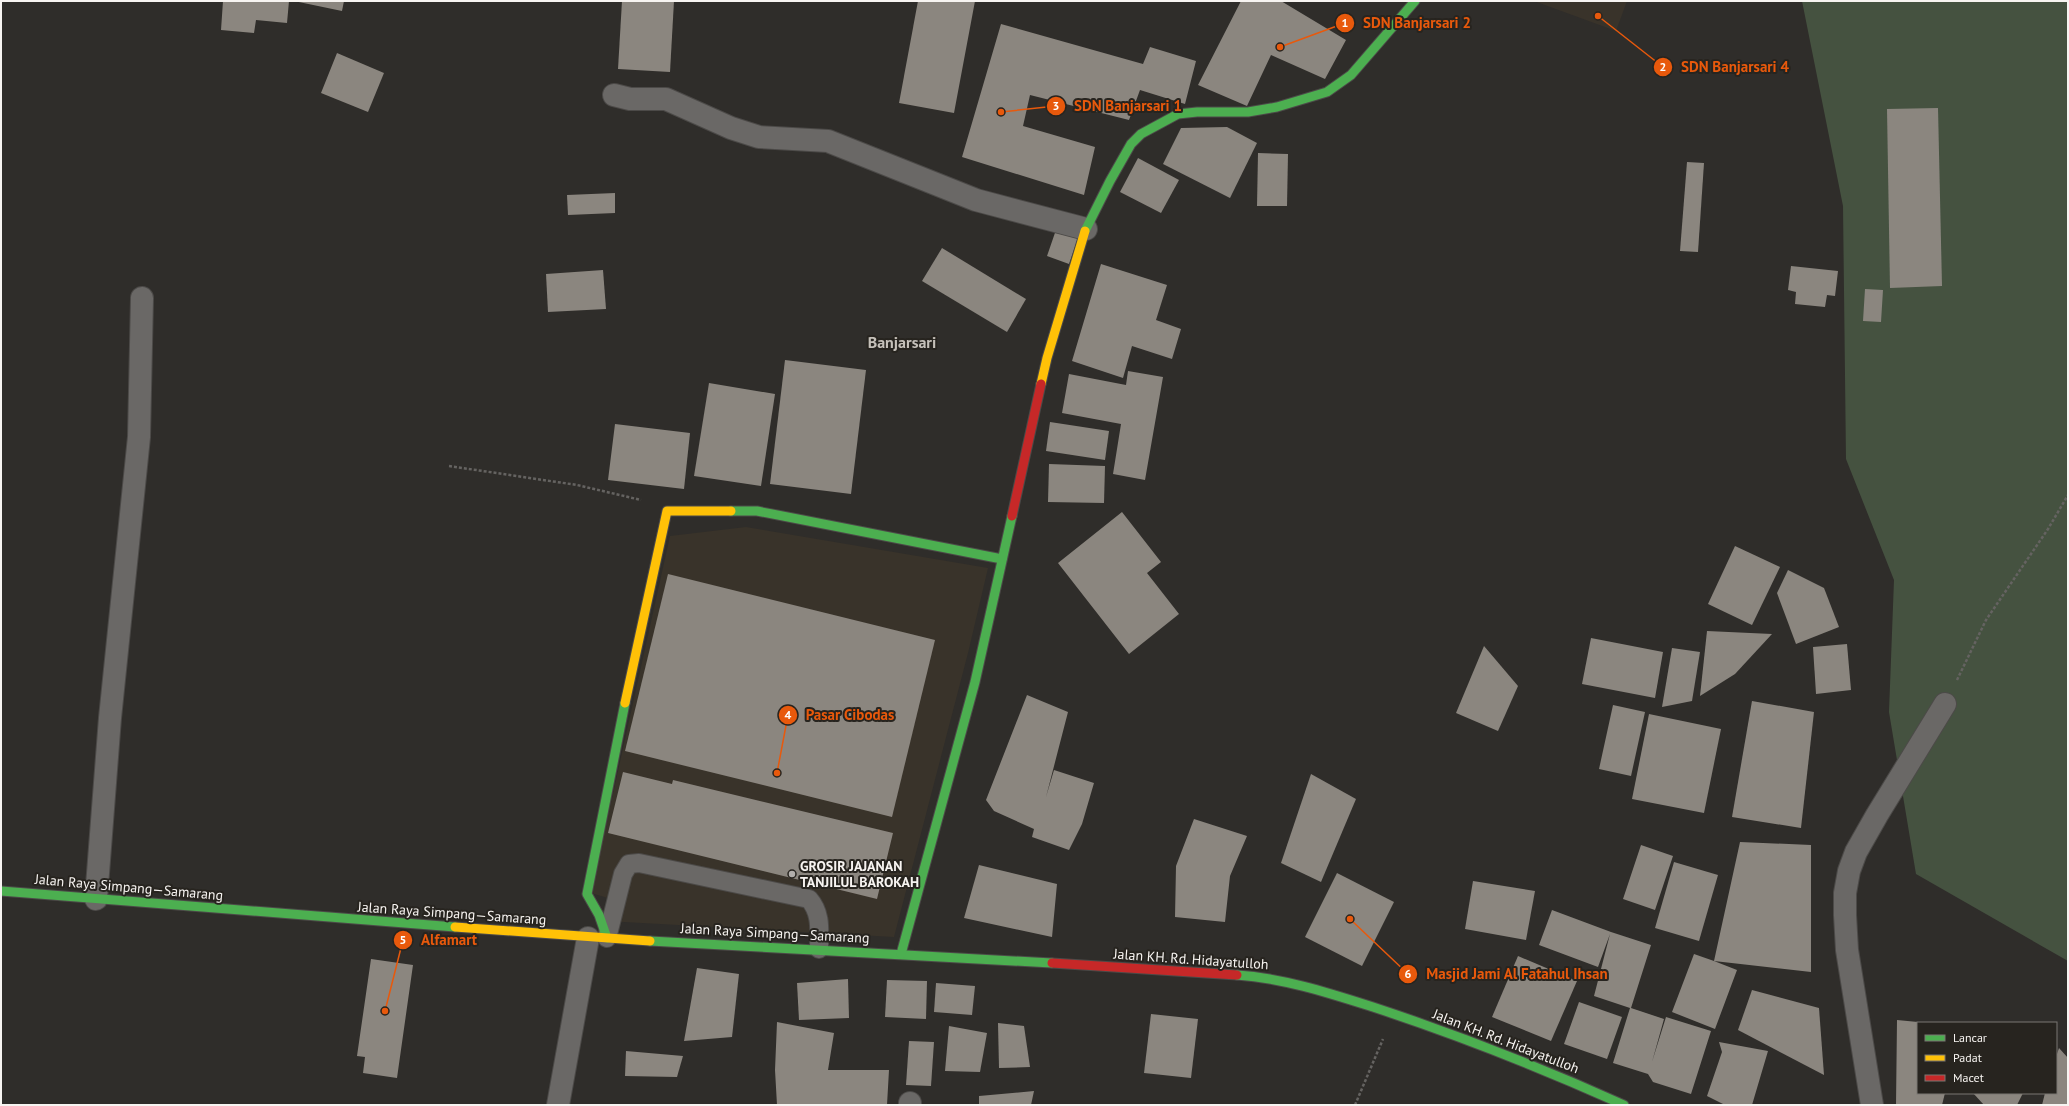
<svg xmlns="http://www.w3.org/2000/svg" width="2069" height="1106" font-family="'PT Sans',sans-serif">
<rect width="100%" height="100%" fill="#2f2d2a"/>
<g fill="#39332a">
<polygon points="1534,1 1627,1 1616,31"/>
<polygon points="746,527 988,568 968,653 894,937 606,921 608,898 591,893 670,536"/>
</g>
<polygon fill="#455240" points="1802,1 2068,1 2068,961 1916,874 1889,712 1894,580 1846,459 1843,206"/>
<g fill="#8b867f">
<polygon points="223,1 289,1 287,23 256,20 254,33 221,30"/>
<polygon points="294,1 344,1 342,11"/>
<polygon points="622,1 674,1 670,72 618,69"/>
<polygon points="918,1 975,1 954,113 899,103"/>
<polygon points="1241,1 1281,1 1346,40 1325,79 1271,55 1247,106 1198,85"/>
<polygon points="1001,24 1143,64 1150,47 1196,61 1185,104 1140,90 1129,120 1030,95 1023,126 1095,147 1084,195 962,157"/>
<polygon points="337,53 384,73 368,112 321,93"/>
<polygon points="1938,108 1942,286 1890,288 1887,109"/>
<polygon points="1227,127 1257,143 1230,198 1163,164 1181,128"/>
<polygon points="1258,153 1288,154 1287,206 1257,206"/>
<polygon points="1138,158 1179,180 1161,213 1120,192"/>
<polygon points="1687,162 1704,163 1698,252 1680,251"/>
<polygon points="615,193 615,213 568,215 567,195"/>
<polygon points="1057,227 1079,235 1069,264 1047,256"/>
<polygon points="942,248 1026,299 1007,332 922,281"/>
<polygon points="1101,264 1167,285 1156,320 1181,329 1172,359 1132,346 1123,378 1072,361"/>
<polygon points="1791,266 1838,271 1835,296 1827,295 1825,307 1795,304 1796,292 1788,290"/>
<polygon points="603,270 606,309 548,312 546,274"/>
<polygon points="1865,289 1883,290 1881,322 1863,321"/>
<polygon points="785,360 866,370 851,494 770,484"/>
<polygon points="1128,371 1163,377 1145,480 1113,474 1121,424 1062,413 1069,374 1126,385"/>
<polygon points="709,383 775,394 761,486 694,476"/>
<polygon points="1050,422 1109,431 1105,460 1046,451"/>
<polygon points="615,424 690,433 684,489 608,480"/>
<polygon points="1049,464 1105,466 1104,503 1048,502"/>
<polygon points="1122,512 1161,562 1147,573 1179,614 1129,654 1058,563"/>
<polygon points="1735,546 1780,567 1752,625 1708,604"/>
<polygon points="1788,570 1824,588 1839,627 1796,644 1777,593"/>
<polygon points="668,574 935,640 892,817 625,751"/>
<polygon points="1707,631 1772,634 1735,674 1700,696"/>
<polygon points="1591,638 1663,652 1655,698 1582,684"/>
<polygon points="1847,644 1851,690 1816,694 1813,647"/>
<polygon points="1484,646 1518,686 1498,731 1456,713"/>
<polygon points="1672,648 1700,652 1692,701 1662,707"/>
<polygon points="1027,695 1068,712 1046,797 1054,770 1094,783 1082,824 1069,850 1032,837 1034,829 994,811 986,800"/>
<polygon points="1752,701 1814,712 1801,828 1732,817"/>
<polygon points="1613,705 1645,712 1631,776 1599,769"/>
<polygon points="1649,714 1721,729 1704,813 1632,799"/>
<polygon points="623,772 672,784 673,780 893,833 877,899 608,833"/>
<polygon points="1311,774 1356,799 1321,882 1281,863"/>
<polygon points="1194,819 1247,836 1230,876 1225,922 1175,917 1176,866"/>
<polygon points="1740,842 1811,845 1811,972 1714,961 1737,970 1715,1029 1672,1012 1694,954 1714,961"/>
<polygon points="1641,845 1673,856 1655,910 1623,899"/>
<polygon points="1674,862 1718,875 1699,941 1655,928"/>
<polygon points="979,865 1057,884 1052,937 964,918"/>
<polygon points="1337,873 1394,902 1362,966 1305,937"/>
<polygon points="1473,881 1535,891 1526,940 1465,929"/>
<polygon points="1552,910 1611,932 1651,945 1631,1008 1664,1019 1652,1062 1666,1017 1711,1031 1691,1094 1653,1082 1648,1074 1613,1063 1630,1008 1594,996 1610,934 1598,967 1539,945"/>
<polygon points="1518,956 1577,981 1551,1041 1492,1017"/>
<polygon points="371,959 413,965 397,1078 363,1073 365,1057 357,1056"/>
<polygon points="697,968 739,974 732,1037 684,1041"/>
<polygon points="848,979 849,1018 799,1020 797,983"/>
<polygon points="887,980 927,981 926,1019 885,1017"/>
<polygon points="936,983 975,986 972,1015 934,1012"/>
<polygon points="1752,990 1819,1008 1824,1075 1738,1030"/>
<polygon points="1579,1002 1622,1017 1607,1059 1564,1044"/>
<polygon points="1151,1014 1198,1019 1191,1078 1144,1073"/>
<polygon points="1897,1020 1918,1022 1918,1093 1945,1093 1942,1105 1896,1105"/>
<polygon points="777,1022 834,1033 828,1070 889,1070 887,1105 777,1105 775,1070"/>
<polygon points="998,1023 1024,1026 1030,1067 999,1068"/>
<polygon points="949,1026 987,1033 980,1072 945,1071"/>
<polygon points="909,1041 934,1042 931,1086 906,1085"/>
<polygon points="1719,1042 1768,1051 1752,1105 1725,1105 1707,1096 1722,1052"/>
<polygon points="2059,1048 2068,1058 2068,1105 2042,1105 2045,1093 2056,1093 2056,1057"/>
<polygon points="626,1051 683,1056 677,1077 625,1076"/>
<polygon points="1034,1091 1031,1105 979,1105 979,1096"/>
<polygon points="1973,1093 2023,1093 2017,1105 1984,1105"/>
</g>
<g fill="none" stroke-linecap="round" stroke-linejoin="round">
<g stroke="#4c4a48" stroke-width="20">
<path id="lane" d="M607,938L623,874L629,864L639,863L809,899C822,914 819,931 819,949"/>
</g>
<g stroke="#4c4a48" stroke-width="24">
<g id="street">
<polyline points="614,95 630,99 666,99 731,128 759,137 828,141 976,200 1086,229"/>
<polyline points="96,899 110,718 139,437 142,298"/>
<polyline points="558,1105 588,938"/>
<polyline points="910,1105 910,1103"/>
<polyline points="1872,1105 1847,950 1845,915 1845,893 1849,871 1856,852 1877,815 1945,704"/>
</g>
</g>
<g stroke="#4c4a48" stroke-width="11">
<g id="fast">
<polyline points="1085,231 1110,181 1131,144 1141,134 1178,114 1197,112 1248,112 1277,107 1327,92 1351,75 1415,1"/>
<polyline points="731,511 757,511 1002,559"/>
<polyline points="1,891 455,927"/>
<polyline points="607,938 599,915 587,894 625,703"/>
<polyline points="650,941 1052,963"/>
<polyline points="901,954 975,682 1012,516"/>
<path d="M1237,975C1283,978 1329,993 1373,1007C1458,1035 1542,1068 1624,1105"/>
</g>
</g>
<g stroke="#4c4a48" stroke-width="11">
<g id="slow">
<polyline points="1041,384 1047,358 1085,231"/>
<polyline points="625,703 667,511 731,511"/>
<polyline points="455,927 650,941"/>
</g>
</g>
<g stroke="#4c4a48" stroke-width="11">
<g id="jam">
<polyline points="1012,516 1041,384"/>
<polyline points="1052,963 1237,975"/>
</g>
</g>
<g stroke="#656361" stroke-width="2.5" stroke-dasharray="3 2" stroke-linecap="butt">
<polyline points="449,466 577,485 641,500"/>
<polyline points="1957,680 1986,620 2048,529 2068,495"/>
<polyline points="1355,1105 1383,1039"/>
</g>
<use href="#lane" stroke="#6a6866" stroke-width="18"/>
<use href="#street" stroke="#6a6866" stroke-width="22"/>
<use href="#fast" stroke="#4caf50" stroke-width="9"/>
<use href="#slow" stroke="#ffc107" stroke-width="9"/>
<use href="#jam" stroke="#c62828" stroke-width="9"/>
</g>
<circle fill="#b1aeab" stroke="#27241f" stroke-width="1.5" cx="792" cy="874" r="4"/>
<g text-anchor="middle" stroke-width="4" stroke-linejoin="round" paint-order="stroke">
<g font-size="14" font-weight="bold" fill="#f7f4f1" stroke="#27241f" text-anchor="start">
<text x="800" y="871">GROSIR JAJANAN<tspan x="800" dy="16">TANJILUL BAROKAH</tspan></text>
</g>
<g font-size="14" fill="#f7f4f1" stroke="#27241f">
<text transform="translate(129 887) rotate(5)" y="5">Jalan Raya Simpang—Samarang</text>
<text transform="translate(452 913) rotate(4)" y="5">Jalan Raya Simpang—Samarang</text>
<text transform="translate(775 933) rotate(3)" y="5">Jalan Raya Simpang—Samarang</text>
<text transform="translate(1191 959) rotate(4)" y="5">Jalan KH. Rd. Hidayatulloh</text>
<text transform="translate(1506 1041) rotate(21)" y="5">Jalan KH. Rd. Hidayatulloh</text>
</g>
<g font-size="16" font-weight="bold" fill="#c5c0b9" stroke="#27241f">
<text x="902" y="348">Banjarsari</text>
</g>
</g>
<path fill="none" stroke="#e8590c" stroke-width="1.5" d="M1280 47L1345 23M1598 16L1663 67M1001 112L1056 106M777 773L788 715M385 1011L403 940M1350 919L1408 974"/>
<g fill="#e8590c" stroke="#27241f" stroke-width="1.5">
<circle cx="1280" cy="47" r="4"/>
<circle cx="1598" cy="16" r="4"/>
<circle cx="1001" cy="112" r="4"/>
<circle cx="777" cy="773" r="4"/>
<circle cx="385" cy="1011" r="4"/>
<circle cx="1350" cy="919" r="4"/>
<circle cx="1345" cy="23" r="10"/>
<circle cx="1663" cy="67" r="10"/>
<circle cx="1056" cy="106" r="10"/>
<circle cx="788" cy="715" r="10"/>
<circle cx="403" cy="940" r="10"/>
<circle cx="1408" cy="974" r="10"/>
</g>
<g font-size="12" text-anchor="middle" font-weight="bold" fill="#fff">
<text x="1345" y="27">1</text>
<text x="1663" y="71">2</text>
<text x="1056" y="110">3</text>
<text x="788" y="719">4</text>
<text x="403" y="944">5</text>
<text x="1408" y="978">6</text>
</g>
<g font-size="15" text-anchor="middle" font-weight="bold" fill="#e8590c" stroke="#27241f" stroke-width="4" stroke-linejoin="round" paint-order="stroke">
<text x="1417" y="28">SDN Banjarsari 2</text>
<text x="1735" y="72">SDN Banjarsari 4</text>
<text x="1128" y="111">SDN Banjarsari 1</text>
<text x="850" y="720">Pasar Cibodas</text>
<text x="449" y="945">Alfamart</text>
<text x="1517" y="979">Masjid Jami Al Fatahul Ihsan</text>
</g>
<rect width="2069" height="1106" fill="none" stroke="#f7f4f1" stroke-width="4"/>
<rect x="1917" y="1022" width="140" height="72" fill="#27241f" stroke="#7a7773"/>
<rect x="1925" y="1035" width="20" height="6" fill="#4caf50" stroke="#7a7773"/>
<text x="1953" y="1042" font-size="12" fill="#f7f4f1">Lancar</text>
<rect x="1925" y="1055" width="20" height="6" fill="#ffc107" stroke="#7a7773"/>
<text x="1953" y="1062" font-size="12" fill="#f7f4f1">Padat</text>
<rect x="1925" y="1075" width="20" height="6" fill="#c62828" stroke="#7a7773"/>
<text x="1953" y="1082" font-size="12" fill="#f7f4f1">Macet</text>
</svg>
